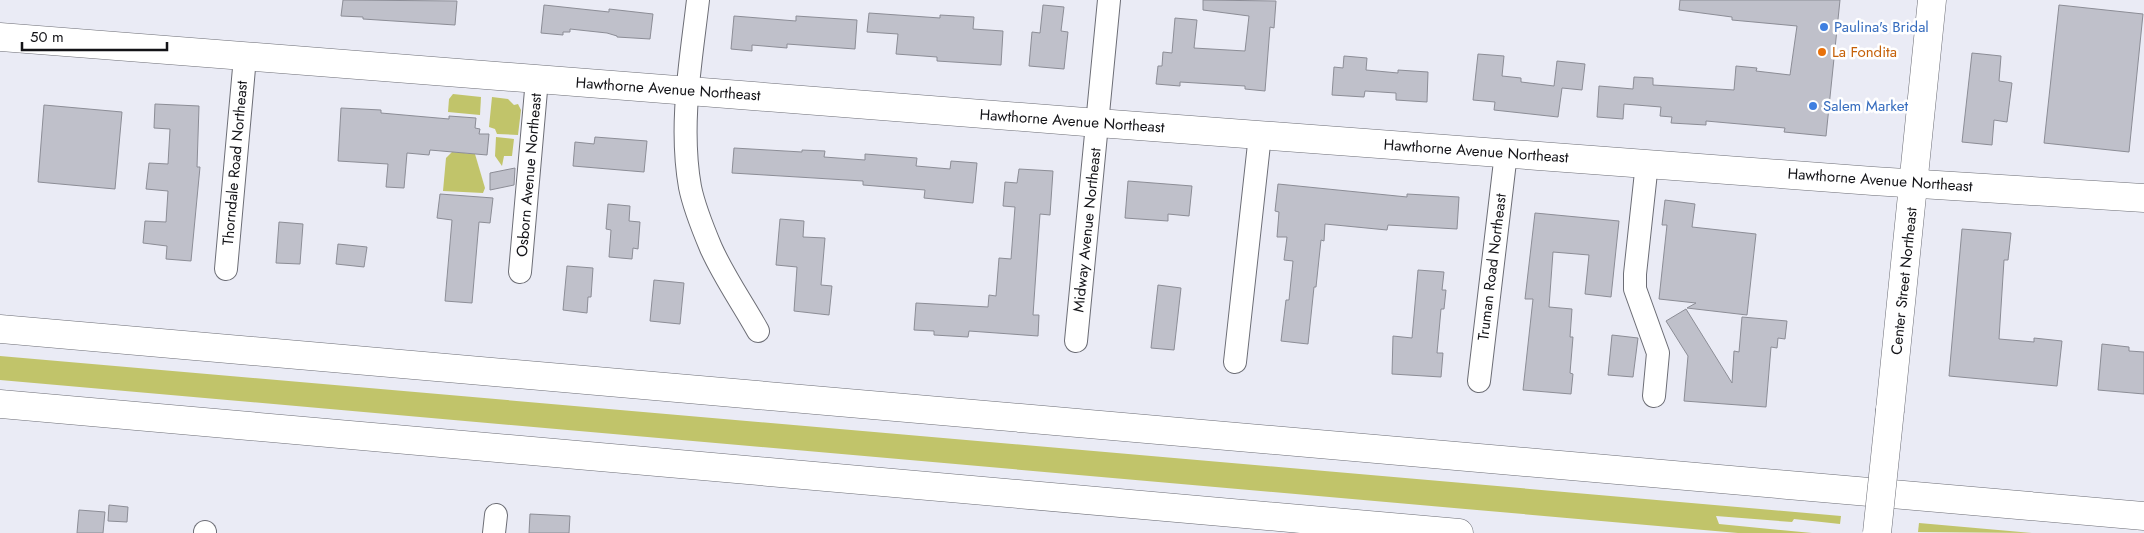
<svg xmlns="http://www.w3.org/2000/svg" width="2144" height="533" font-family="Jost,sans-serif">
<rect width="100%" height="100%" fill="#eaebf5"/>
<g fill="#c1c46a">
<polygon points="453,94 481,97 480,115 448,112 449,99"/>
<polygon points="492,97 508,99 514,105 518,104 521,110 518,135 497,134 495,129 489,127"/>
<polygon points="496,137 514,139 512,156 504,156 502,166 495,156"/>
<polygon points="452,152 475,154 485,188 483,193 443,191 446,158"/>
<polygon points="0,356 1841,516 1840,524 1794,519 1792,522 1716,516 1719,524 1812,533 1738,533 0,380"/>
<polygon points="1919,523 2032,533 1918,532"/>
</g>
<g fill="#bfc0ca" stroke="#8c8d96">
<polygon points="343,0 457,1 455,25 363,19 363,17 341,16"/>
<polygon points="1203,0 1276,1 1274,28 1270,27 1265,91 1245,89 1245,86 1180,82 1180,86 1156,84 1158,66 1162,66 1163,52 1172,53 1175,18 1197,20 1194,48 1245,51 1249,16 1203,10"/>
<polygon points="1680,0 1840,0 1826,136 1784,132 1785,128 1706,121 1706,125 1671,123 1672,117 1660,116 1661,107 1624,104 1623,119 1597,117 1599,86 1633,89 1634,77 1653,78 1653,85 1734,90 1736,66 1757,68 1756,71 1790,75 1797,26 1732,20 1732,17 1679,10"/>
<polygon points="544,5 609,12 609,9 653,14 650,39 617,37 617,36 607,33 570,29 570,32 563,32 563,35 541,33"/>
<polygon points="1043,5 1064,7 1061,31 1068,32 1064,69 1029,66 1032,32 1040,33"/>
<polygon points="2059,5 2143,14 2129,152 2044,143"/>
<polygon points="869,13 940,18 940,15 974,17 973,29 1003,31 1001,65 937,61 937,57 896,54 898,34 867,32"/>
<polygon points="734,16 796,21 796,16 857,20 855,49 787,44 787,48 752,45 752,51 731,49"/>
<polygon points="1972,53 2001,56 1999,81 2012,83 2007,122 1994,120 1992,145 1962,142"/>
<polygon points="1478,54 1504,56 1502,76 1521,78 1521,82 1554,86 1557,61 1585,64 1582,90 1562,88 1558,117 1494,110 1495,102 1473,100"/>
<polygon points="1344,56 1367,58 1366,70 1398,73 1398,70 1428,72 1427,102 1396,100 1396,93 1365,91 1364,97 1332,95 1334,67 1343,68"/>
<polygon points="155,104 199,106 197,167 200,167 191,261 166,259 167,246 143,243 145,221 166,222 168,191 146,189 149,163 168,164 170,129 154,128"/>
<polygon points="44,105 122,112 115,189 38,182"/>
<polygon points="341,108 381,110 381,113 449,119 449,116 476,118 475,128 480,129 479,134 489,134 487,155 430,150 429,155 407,153 404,188 386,187 388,164 338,161"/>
<polygon points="595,137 647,141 644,172 573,166 575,142 594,144"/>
<polygon points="734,148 802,152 802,150 825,151 824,157 865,160 865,154 917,158 916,166 950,169 951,161 977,163 973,203 924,198 925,190 863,185 863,181 732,173"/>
<polygon points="515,168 514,185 490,190 490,173"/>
<polygon points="1019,169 1053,171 1050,215 1040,214 1033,315 1039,315 1038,336 969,331 968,337 934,335 934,331 914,330 916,303 988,307 989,295 996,296 999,258 1011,259 1015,207 1003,206 1005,182 1017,183"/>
<polygon points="1128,181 1192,186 1189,216 1168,214 1168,221 1125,218"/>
<polygon points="1278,184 1407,197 1407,194 1459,197 1457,229 1388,225 1387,230 1325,224 1324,241 1321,240 1316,287 1314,287 1308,344 1281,341 1286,300 1289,300 1293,261 1284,260 1287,237 1277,237 1279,212 1275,211"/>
<polygon points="440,194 493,198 490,223 479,222 472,303 445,301 452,220 437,218"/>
<polygon points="1665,200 1695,204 1692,227 1756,234 1747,315 1687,308 1696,303 1659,299 1667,225 1662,225"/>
<polygon points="608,204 630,206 629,221 640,222 638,249 633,248 632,259 609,257 611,230 606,229"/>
<polygon points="1535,213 1619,221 1611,297 1585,294 1589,255 1553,252 1549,307 1572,309 1570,337 1573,337 1570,373 1573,374 1571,394 1523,390 1533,299 1525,299"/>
<polygon points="780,219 804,221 803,237 825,238 821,285 832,286 829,315 794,311 797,267 776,265"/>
<polygon points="279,222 303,224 300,264 276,263"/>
<polygon points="1962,229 2011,233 2008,260 2004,260 1999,339 2034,342 2034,338 2062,341 2057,386 1949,376"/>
<polygon points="338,244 367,247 364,267 336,264"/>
<polygon points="567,266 593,268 591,297 588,297 587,313 563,310"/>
<polygon points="1418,270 1444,272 1442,290 1446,290 1444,309 1441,309 1437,353 1443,353 1441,377 1392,374 1393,336 1412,338"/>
<polygon points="654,280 684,283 680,324 650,321"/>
<polygon points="1158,285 1181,288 1174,350 1151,348"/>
<polygon points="1686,309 1732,383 1734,351 1739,352 1742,317 1787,321 1785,339 1778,338 1777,348 1771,347 1766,407 1684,401 1688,356 1666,321"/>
<polygon points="1612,335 1638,338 1633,377 1608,375"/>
<polygon points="2102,344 2129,347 2129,351 2144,352 2144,394 2098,390"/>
<polygon points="109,505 128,507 127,522 108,521"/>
<polygon points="79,510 105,512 103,533 77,533"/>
<polygon points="530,514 570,516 569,533 529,533"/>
</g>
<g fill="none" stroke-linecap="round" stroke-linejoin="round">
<g stroke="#6c6d75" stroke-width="24">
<g id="minor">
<path d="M698,0C691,61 679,125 690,187C694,207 703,229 711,248C724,277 743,304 758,331"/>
<polyline points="1647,163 1635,274 1635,289 1658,353 1654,396"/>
<polyline points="226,269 245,57"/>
<polyline points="520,272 537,79"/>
<polyline points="1076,341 1109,0"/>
<polyline points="1235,362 1260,135"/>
<polyline points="1479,381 1506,153"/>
<polyline points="205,533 205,532"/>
<polyline points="494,533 496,515"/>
</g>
</g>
<g stroke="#6c6d75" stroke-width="29">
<g id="secondary">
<polyline points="0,37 1098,123 1873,181 2144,198"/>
<polyline points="1890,410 1932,0"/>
</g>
</g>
<g stroke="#6c6d75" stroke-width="29">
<g id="motorway">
<polyline points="0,329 2144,516"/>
<polyline points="0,404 1459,533"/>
</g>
</g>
<use href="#minor" stroke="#fff" stroke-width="22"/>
<use href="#secondary" stroke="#fff" stroke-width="28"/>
<use href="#motorway" stroke="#fff" stroke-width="28"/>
<g stroke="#6c6d75" stroke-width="29" stroke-linecap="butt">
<polyline id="secondary-bridge" points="1877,533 1890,410"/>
</g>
<use href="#secondary-bridge" stroke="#fff" stroke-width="28"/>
</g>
<g fill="#3f7fe0" stroke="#fff" stroke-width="2">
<circle cx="1824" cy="27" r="5"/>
<circle cx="1813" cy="106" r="5"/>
</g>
<circle fill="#e8710a" stroke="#fff" stroke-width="2" cx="1822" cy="52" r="5"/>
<g text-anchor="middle" stroke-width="5" stroke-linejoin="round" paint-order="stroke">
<g font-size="15" fill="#366cbe" stroke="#fff" text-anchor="start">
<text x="1834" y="32">Paulina's Bridal</text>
<text x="1823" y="111">Salem Market</text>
</g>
<g font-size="15" fill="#c56008" stroke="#fff" text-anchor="start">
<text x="1832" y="57">La Fondita</text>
</g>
<g font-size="15" fill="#131317" stroke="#fff">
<text transform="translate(668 89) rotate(4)" y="5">Hawthorne Avenue Northeast</text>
<text transform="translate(1072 121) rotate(4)" y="5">Hawthorne Avenue Northeast</text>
<text transform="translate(1476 151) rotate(4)" y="5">Hawthorne Avenue Northeast</text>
<text transform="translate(235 163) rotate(-85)" y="5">Thorndale Road Northeast</text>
<text transform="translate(529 175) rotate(-85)" y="5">Osborn Avenue Northeast</text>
<text transform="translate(1880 180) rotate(4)" y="5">Hawthorne Avenue Northeast</text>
<text transform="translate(1087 230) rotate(-84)" y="5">Midway Avenue Northeast</text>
<text transform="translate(1492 267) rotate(-83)" y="5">Truman Road Northeast</text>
<text transform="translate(1904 281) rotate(-84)" y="5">Center Street Northeast</text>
</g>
</g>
<path d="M22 42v8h145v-8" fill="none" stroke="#131317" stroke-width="2.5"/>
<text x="30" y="42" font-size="15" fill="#131317" stroke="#ffffff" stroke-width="4" paint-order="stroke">50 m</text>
</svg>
